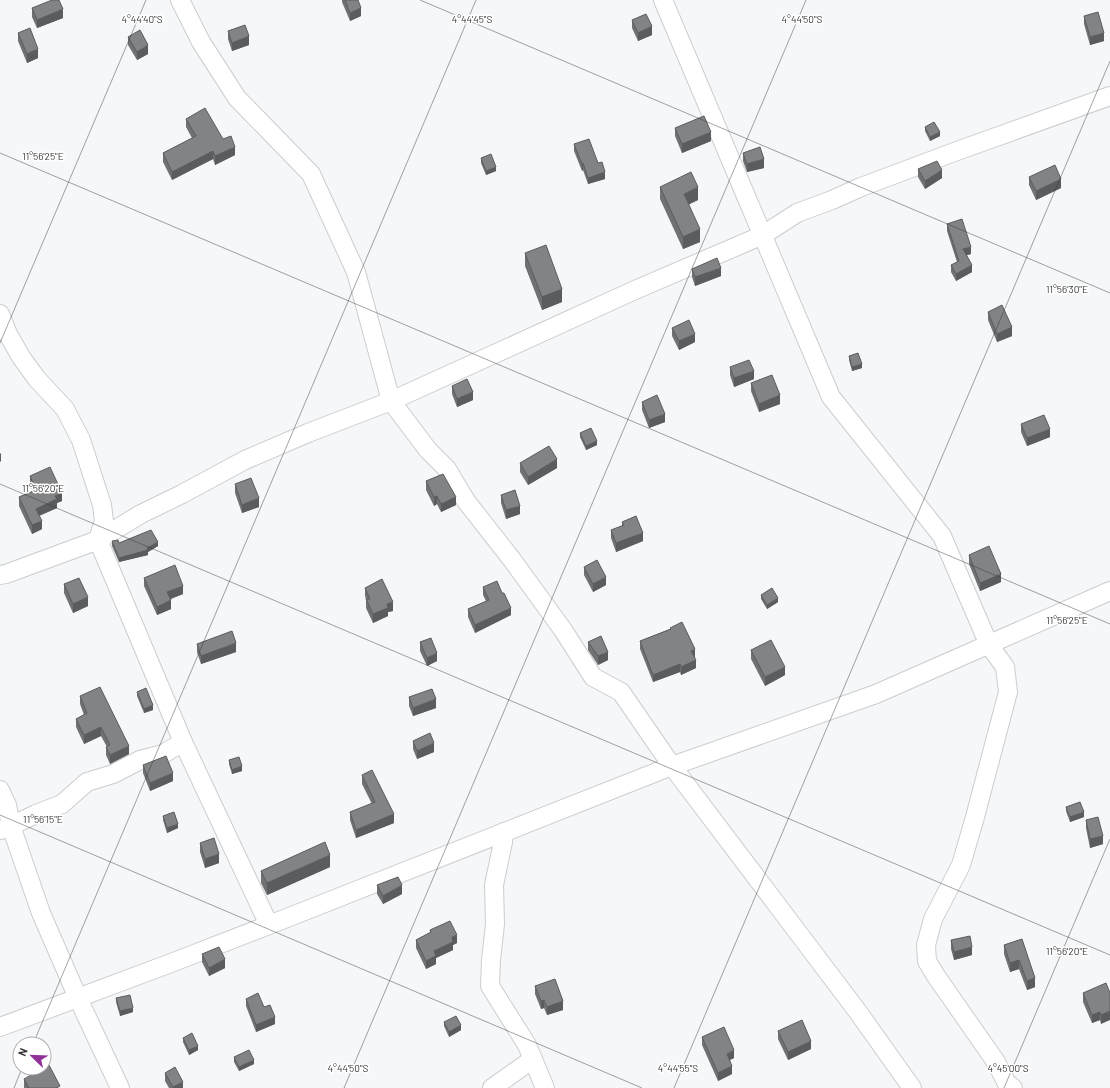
<svg xmlns="http://www.w3.org/2000/svg" width="1110" height="1088" font-family="Barlow,sans-serif">
<rect width="100%" height="100%" fill="#f5f7f9"/>
<g fill="none" stroke-linecap="round" stroke-linejoin="round">
<g stroke="#cbcdcf" stroke-width="20">
<g id="minor">
<polyline points="180,0 201,42 237,98 311,174 356,272 391,401 428,450 447,469 466,501 513,561 563,630 593,677 621,692 672,766 858,1012 912,1088"/>
<polyline points="663,0 831,397 942,536 989,645 1005,667 1008,692 975,817 961,865 933,919 926,945 927,961 936,976 996,1062 1006,1082 1013,1088"/>
<polyline points="0,314 8,334 21,357 37,379 65,409 81,440 102,505 104,521 98,540 183,742 269,925"/>
<polyline points="0,575 6,574 98,540 141,514 182,494 245,460 308,433 391,401 635,290 763,235 797,213 832,200 861,187 957,151 1110,96"/>
<polyline points="0,790 7,805 11,826 41,913 78,998 120,1088"/>
<polyline points="1,830 11,826 36,814 62,804 87,782 113,774 140,760 163,754 183,742"/>
<polyline points="504,832 503,842 494,885 495,924 491,960 490,986 527,1045 545,1088"/>
<polyline points="0,1027 171,963 269,925 672,766 876,694 1110,591"/>
<polyline points="492,1088 533,1059"/>
</g>
</g>
<use href="#minor" stroke="#fff" stroke-width="18"/>
</g>
<g fill="#707172">
<polygon points="342,0 358,0 361,16 350,21 342,2"/>
<polygon points="32,8 63,18 37,28 32,17"/>
<polygon points="1084,16 1104,41 1090,45 1084,24"/>
<polygon points="632,20 652,35 638,41 632,28"/>
<polygon points="228,31 249,45 232,51 228,39"/>
<polygon points="18,33 38,58 27,63 18,41"/>
<polygon points="128,37 148,54 137,60 128,45"/>
<polygon points="186,119 223,139 235,155 215,165 213,159 172,180 163,162 163,153 192,138 186,127"/>
<polygon points="925,127 940,136 930,141 925,131"/>
<polygon points="675,128 711,141 682,153 675,136"/>
<polygon points="574,144 598,163 605,179 588,184 583,170 582,171 574,151"/>
<polygon points="743,153 764,168 747,172 743,161"/>
<polygon points="481,158 496,171 486,175 481,163"/>
<polygon points="918,169 942,178 925,189 918,177"/>
<polygon points="1029,177 1061,188 1036,200 1029,185"/>
<polygon points="660,187 698,200 688,204 700,242 683,249 660,199"/>
<polygon points="947,224 971,254 967,255 972,272 956,281 951,272 951,265 957,262 947,231"/>
<polygon points="525,253 562,302 542,310 525,266"/>
<polygon points="692,269 721,276 695,286 692,277"/>
<polygon points="988,312 1012,336 997,342 988,320"/>
<polygon points="672,328 695,342 679,350 672,336"/>
<polygon points="849,356 862,368 852,371 849,360"/>
<polygon points="730,367 754,379 734,387 730,375"/>
<polygon points="751,383 780,404 759,412 751,391"/>
<polygon points="452,386 473,400 457,407 452,394"/>
<polygon points="642,402 665,422 649,428 642,410"/>
<polygon points="1021,424 1050,437 1027,446 1021,432"/>
<polygon points="580,433 597,445 586,450 580,437"/>
<polygon points="520,463 557,468 528,485 520,472"/>
<polygon points="30,476 62,501 57,503 57,508 39,516 42,529 32,534 19,506 19,497 33,491 30,485"/>
<polygon points="426,481 456,505 441,512 437,504 434,506 426,490"/>
<polygon points="235,484 259,507 242,513 235,493"/>
<polygon points="501,495 520,514 506,519 501,503"/>
<polygon points="622,522 643,541 616,552 611,538 611,530 622,526"/>
<polygon points="112,541 119,543 158,546 148,552 148,555 119,562 112,546"/>
<polygon points="969,555 1001,582 980,591 969,564"/>
<polygon points="584,567 606,585 593,592 584,575"/>
<polygon points="144,578 183,594 171,599 171,609 157,615 144,586"/>
<polygon points="64,584 88,606 73,613 64,593"/>
<polygon points="483,587 511,615 475,633 468,617 468,609 486,601 483,595"/>
<polygon points="365,588 393,611 388,612 388,616 373,623 366,608 366,599 365,596"/>
<polygon points="761,595 778,602 767,609 761,599"/>
<polygon points="670,628 695,657 694,657 696,668 681,675 680,672 653,682 640,649 640,641 670,629"/>
<polygon points="420,642 437,661 427,666 420,651"/>
<polygon points="588,642 608,660 598,665 588,650"/>
<polygon points="197,644 236,652 201,664 197,652"/>
<polygon points="751,650 785,675 765,686 751,659"/>
<polygon points="137,692 153,710 144,713 137,696"/>
<polygon points="80,696 129,754 110,764 106,755 106,747 107,747 101,736 84,744 76,727 76,719 84,715 80,704"/>
<polygon points="409,697 436,708 413,716 409,706"/>
<polygon points="413,741 434,752 417,759 413,749"/>
<polygon points="229,760 242,771 232,774 229,764"/>
<polygon points="143,765 173,781 150,791 143,773"/>
<polygon points="362,775 394,823 356,838 350,820 350,812 372,804 362,784"/>
<polygon points="1066,807 1084,817 1070,822 1066,811"/>
<polygon points="163,816 178,828 167,833 163,820"/>
<polygon points="1086,820 1103,844 1090,848 1086,828"/>
<polygon points="200,843 219,863 205,868 200,852"/>
<polygon points="330,867 267,895 261,883 261,871"/>
<polygon points="377,885 402,894 383,904 377,894"/>
<polygon points="430,930 457,943 453,945 453,950 436,958 436,964 426,969 416,948 416,940 430,933"/>
<polygon points="1022,939 1035,987 1027,990 1019,969 1010,972 1004,954 1004,945"/>
<polygon points="951,940 972,955 954,960 951,949"/>
<polygon points="202,954 225,968 209,976 202,962"/>
<polygon points="535,986 563,1010 547,1015 544,1008 541,1009 535,994"/>
<polygon points="1083,993 1110,993 1101,1024 1100,1020 1092,1023 1083,1002"/>
<polygon points="116,998 133,1012 120,1016 116,1002"/>
<polygon points="246,999 275,1024 256,1032 246,1006"/>
<polygon points="444,1022 461,1030 449,1037 444,1026"/>
<polygon points="778,1031 811,1049 788,1060 778,1039"/>
<polygon points="702,1037 734,1058 730,1060 732,1074 718,1081 702,1045"/>
<polygon points="183,1038 198,1050 189,1055 183,1042"/>
<polygon points="234,1057 254,1064 239,1071 234,1062"/>
<polygon points="165,1073 183,1088 169,1088 165,1081"/>
<polygon points="24,1079 60,1088 24,1088"/>
</g>
<g fill="#5b5c5d">
<polygon points="361,8 361,16 350,21 350,13"/>
<polygon points="63,9 63,18 37,28 37,20"/>
<polygon points="652,26 652,35 638,41 638,33"/>
<polygon points="1104,33 1104,41 1090,45 1090,37"/>
<polygon points="249,36 249,45 232,51 232,43"/>
<polygon points="148,45 148,54 137,60 137,52"/>
<polygon points="38,49 38,58 27,63 27,54"/>
<polygon points="711,132 711,141 682,153 682,144"/>
<polygon points="940,132 940,136 930,141 930,137"/>
<polygon points="235,147 235,155 215,165 215,156"/>
<polygon points="213,151 213,159 172,180 172,172"/>
<polygon points="764,159 764,168 747,172 747,164"/>
<polygon points="583,163 583,170 582,171 582,164"/>
<polygon points="496,167 496,171 486,175 486,171"/>
<polygon points="942,170 942,178 925,189 925,181"/>
<polygon points="605,172 605,179 588,184 588,178"/>
<polygon points="1061,179 1061,188 1036,200 1036,191"/>
<polygon points="698,187 698,200 684,207 684,194"/>
<polygon points="700,229 700,242 683,249 683,237"/>
<polygon points="971,247 971,254 963,256 963,249"/>
<polygon points="972,265 972,272 956,281 956,274"/>
<polygon points="721,268 721,276 695,286 695,277"/>
<polygon points="562,289 562,302 542,310 542,297"/>
<polygon points="1012,327 1012,336 997,342 997,334"/>
<polygon points="695,334 695,342 679,350 679,341"/>
<polygon points="862,364 862,368 852,371 852,367"/>
<polygon points="754,371 754,379 734,387 734,378"/>
<polygon points="473,392 473,400 457,407 457,399"/>
<polygon points="780,395 780,404 759,412 759,404"/>
<polygon points="665,414 665,422 649,428 649,420"/>
<polygon points="1050,429 1050,437 1027,446 1027,438"/>
<polygon points="597,441 597,445 586,450 586,446"/>
<polygon points="1,453 1,461 0,462 0,454"/>
<polygon points="557,459 557,468 528,485 528,477"/>
<polygon points="62,493 62,501 57,503 57,508 36,517 36,509 55,496"/>
<polygon points="437,496 437,504 434,506 434,497"/>
<polygon points="456,497 456,505 441,512 441,504"/>
<polygon points="259,498 259,507 242,513 242,505"/>
<polygon points="520,506 520,514 506,519 506,510"/>
<polygon points="42,521 42,529 32,534 32,525"/>
<polygon points="643,533 643,541 616,552 616,543"/>
<polygon points="158,542 158,546 148,552 148,555 119,562 119,558 147,548"/>
<polygon points="1001,574 1001,582 980,591 980,583"/>
<polygon points="606,577 606,585 593,592 593,584"/>
<polygon points="183,586 183,594 167,600 167,592"/>
<polygon points="88,597 88,606 73,613 73,604"/>
<polygon points="778,598 778,602 767,609 767,605"/>
<polygon points="171,600 171,609 157,615 157,607"/>
<polygon points="393,602 393,611 388,612 388,616 373,623 373,614 387,604"/>
<polygon points="511,608 511,615 475,633 475,625"/>
<polygon points="236,643 236,652 201,664 201,656"/>
<polygon points="695,649 695,657 691,658 691,651"/>
<polygon points="608,652 608,660 598,665 598,656"/>
<polygon points="437,653 437,661 427,666 427,658"/>
<polygon points="696,660 696,668 681,675 681,667"/>
<polygon points="680,664 680,672 653,682 653,675"/>
<polygon points="785,667 785,675 765,686 765,677"/>
<polygon points="436,699 436,708 413,716 413,708"/>
<polygon points="153,705 153,710 144,713 144,709"/>
<polygon points="101,727 101,736 84,744 84,735"/>
<polygon points="434,743 434,752 417,759 417,751"/>
<polygon points="129,746 129,754 110,764 110,755"/>
<polygon points="242,766 242,771 232,774 232,770"/>
<polygon points="173,773 173,781 150,791 150,783"/>
<polygon points="1084,812 1084,817 1070,822 1070,817"/>
<polygon points="394,814 394,823 356,838 356,830"/>
<polygon points="178,824 178,828 167,833 167,828"/>
<polygon points="1103,836 1103,844 1090,848 1090,839"/>
<polygon points="219,854 219,863 205,868 205,859"/>
<polygon points="330,855 330,867 267,895 267,883"/>
<polygon points="402,885 402,894 383,904 383,896"/>
<polygon points="457,935 457,943 453,945 453,950 436,958 436,964 426,969 426,961 434,951 452,937"/>
<polygon points="972,947 972,955 954,960 954,952"/>
<polygon points="225,959 225,968 209,976 209,968"/>
<polygon points="1019,960 1019,969 1010,972 1010,963"/>
<polygon points="1035,978 1035,987 1027,990 1027,981"/>
<polygon points="544,1000 544,1008 541,1009 541,1001"/>
<polygon points="563,1001 563,1010 547,1015 547,1007"/>
<polygon points="133,1008 133,1012 120,1016 120,1011"/>
<polygon points="1110,1011 1110,1020 1101,1024 1101,1015"/>
<polygon points="1100,1012 1100,1020 1092,1023 1092,1015"/>
<polygon points="275,1017 275,1024 256,1032 256,1025"/>
<polygon points="461,1025 461,1030 449,1037 449,1032"/>
<polygon points="811,1041 811,1049 788,1060 788,1052"/>
<polygon points="198,1046 198,1050 189,1055 189,1050"/>
<polygon points="734,1050 734,1058 727,1061 727,1054"/>
<polygon points="254,1060 254,1064 239,1071 239,1067"/>
<polygon points="732,1066 732,1074 718,1081 718,1073"/>
<polygon points="183,1082 183,1088 173,1088 173,1087"/>
</g>
<g fill="#828385" stroke="#5b5c5d">
<polygon points="52,0 59,0 63,9 37,20 32,8"/>
<polygon points="345,0 358,0 361,8 350,13"/>
<polygon points="1098,12 1104,33 1090,37 1084,16"/>
<polygon points="646,14 652,26 638,33 632,20"/>
<polygon points="245,25 249,36 232,43 228,31"/>
<polygon points="30,28 38,49 27,54 18,33"/>
<polygon points="140,30 148,45 137,52 128,37"/>
<polygon points="205,108 223,139 231,136 235,147 215,156 213,151 172,172 163,153 196,136 186,119"/>
<polygon points="704,116 711,132 682,144 675,128"/>
<polygon points="934,122 940,132 930,137 925,127"/>
<polygon points="589,139 598,163 602,162 605,172 588,178 583,163 582,164 574,144"/>
<polygon points="760,147 764,159 747,164 743,153"/>
<polygon points="491,154 496,167 486,171 481,158"/>
<polygon points="937,161 942,170 925,181 918,169"/>
<polygon points="1055,165 1061,179 1036,191 1029,177"/>
<polygon points="691,172 698,187 684,194 700,229 683,237 660,187"/>
<polygon points="962,219 971,247 963,249 972,265 956,274 951,265 959,261 947,224"/>
<polygon points="546,245 562,289 542,297 525,253"/>
<polygon points="717,258 721,268 695,277 692,269"/>
<polygon points="1002,305 1012,327 997,334 988,312"/>
<polygon points="689,320 695,334 679,341 672,328"/>
<polygon points="858,353 862,364 852,367 849,356"/>
<polygon points="749,360 754,371 734,378 730,367"/>
<polygon points="772,375 780,395 759,404 751,383"/>
<polygon points="467,379 473,392 457,399 452,386"/>
<polygon points="657,395 665,414 649,420 642,402"/>
<polygon points="1044,415 1050,429 1027,438 1021,424"/>
<polygon points="591,428 597,441 586,446 580,433"/>
<polygon points="549,446 557,459 528,477 520,463"/>
<polygon points="50,467 62,493 55,496 57,499 36,509 42,521 32,525 19,497 36,490 30,476"/>
<polygon points="443,474 456,497 441,504 437,496 434,497 426,481"/>
<polygon points="251,478 259,498 242,505 235,484"/>
<polygon points="515,490 520,506 506,510 501,495"/>
<polygon points="636,516 643,533 616,543 611,530 624,525 622,522"/>
<polygon points="151,530 158,542 147,548 148,550 119,558 112,541 118,540 119,543"/>
<polygon points="989,546 1001,574 980,583 969,555"/>
<polygon points="597,560 606,577 593,584 584,567"/>
<polygon points="175,565 183,586 167,592 171,600 157,607 144,578"/>
<polygon points="79,578 88,597 73,604 64,584"/>
<polygon points="382,579 393,602 387,604 388,608 373,614 366,599 370,599 365,588"/>
<polygon points="497,581 502,593 504,593 511,608 475,625 468,609 489,600 483,587"/>
<polygon points="772,588 778,598 767,605 761,595"/>
<polygon points="682,622 695,649 691,651 696,660 681,667 680,664 653,675 640,641 671,629 670,628"/>
<polygon points="232,631 236,643 201,656 197,644"/>
<polygon points="601,636 608,652 598,656 588,642"/>
<polygon points="431,638 437,653 427,658 420,642"/>
<polygon points="771,640 785,667 765,677 751,650"/>
<polygon points="100,687 129,746 110,755 106,747 110,745 101,727 84,735 76,719 87,713 80,696"/>
<polygon points="146,688 153,705 144,709 137,692"/>
<polygon points="432,689 436,699 413,708 409,697"/>
<polygon points="430,733 434,743 417,751 413,741"/>
<polygon points="166,756 173,773 150,783 143,765"/>
<polygon points="239,757 242,766 232,770 229,760"/>
<polygon points="372,770 394,814 356,830 350,812 375,802 362,775"/>
<polygon points="1080,802 1084,812 1070,817 1066,807"/>
<polygon points="174,812 178,824 167,828 163,816"/>
<polygon points="1098,817 1103,836 1090,839 1086,820"/>
<polygon points="214,838 219,854 205,859 200,843"/>
<polygon points="325,842 330,855 267,883 261,871"/>
<polygon points="398,877 402,885 383,896 377,885"/>
<polygon points="450,921 457,935 452,937 453,942 434,951 436,956 426,961 416,940 431,932 430,930"/>
<polygon points="970,936 972,947 954,952 951,940"/>
<polygon points="1022,939 1035,978 1027,981 1019,960 1010,963 1004,945"/>
<polygon points="219,947 225,959 209,968 202,954"/>
<polygon points="555,979 563,1001 547,1007 544,1000 541,1001 535,986"/>
<polygon points="1106,983 1110,993 1110,1011 1101,1015 1100,1012 1092,1015 1083,993"/>
<polygon points="258,993 264,1007 270,1005 275,1017 256,1025 246,999"/>
<polygon points="130,995 133,1008 120,1011 116,998"/>
<polygon points="456,1016 461,1025 449,1032 444,1022"/>
<polygon points="802,1020 811,1041 788,1052 778,1031"/>
<polygon points="724,1027 734,1050 727,1054 732,1066 718,1073 702,1037"/>
<polygon points="192,1033 198,1046 189,1050 183,1038"/>
<polygon points="249,1050 254,1060 239,1067 234,1057"/>
<polygon points="49,1065 60,1086 56,1088 29,1088 24,1079"/>
<polygon points="175,1067 183,1082 173,1087 165,1073"/>
</g>
<path fill="none" stroke="#343536" stroke-width="1" stroke-opacity="0.45" d="M420,0L1110,293M0,153L1110,624M0,343L146,0M0,484L1110,955M0,815L642,1088M33,1044L476,0M14,1088L22,1068M344,1088L806,0M674,1088L1110,61M1004,1088L1110,839"/>
<g font-size="10" text-anchor="middle" fill="#343536" stroke="#fff" stroke-width="3" stroke-linejoin="round" paint-order="stroke">
<text x="142" y="23">4°44'40"S</text>
<text x="472" y="23">4°44'45"S</text>
<text x="802" y="23">4°44'50"S</text>
<text x="43" y="160">11°56'25"E</text>
<text x="1067" y="293">11°56'30"E</text>
<text x="43" y="492">11°56'20"E</text>
<text x="1067" y="624">11°56'25"E</text>
<text x="43" y="823">11°56'15"E</text>
<text x="1067" y="955">11°56'20"E</text>
<text x="348" y="1072">4°44'50"S</text>
<text x="678" y="1072">4°44'55"S</text>
<text x="1008" y="1072">4°45'00"S</text>
</g>
<g transform="translate(32 1056) rotate(293)"><circle r="19" fill="#ffffff" stroke="#aeaeaf"/>
<path d="M0-3L7 15L0 10L-7 15Z" fill="#91319a"/>
<text y="-6" font-size="11" font-weight="bold" text-anchor="middle" fill="#343536">N</text>
</g>
</svg>
